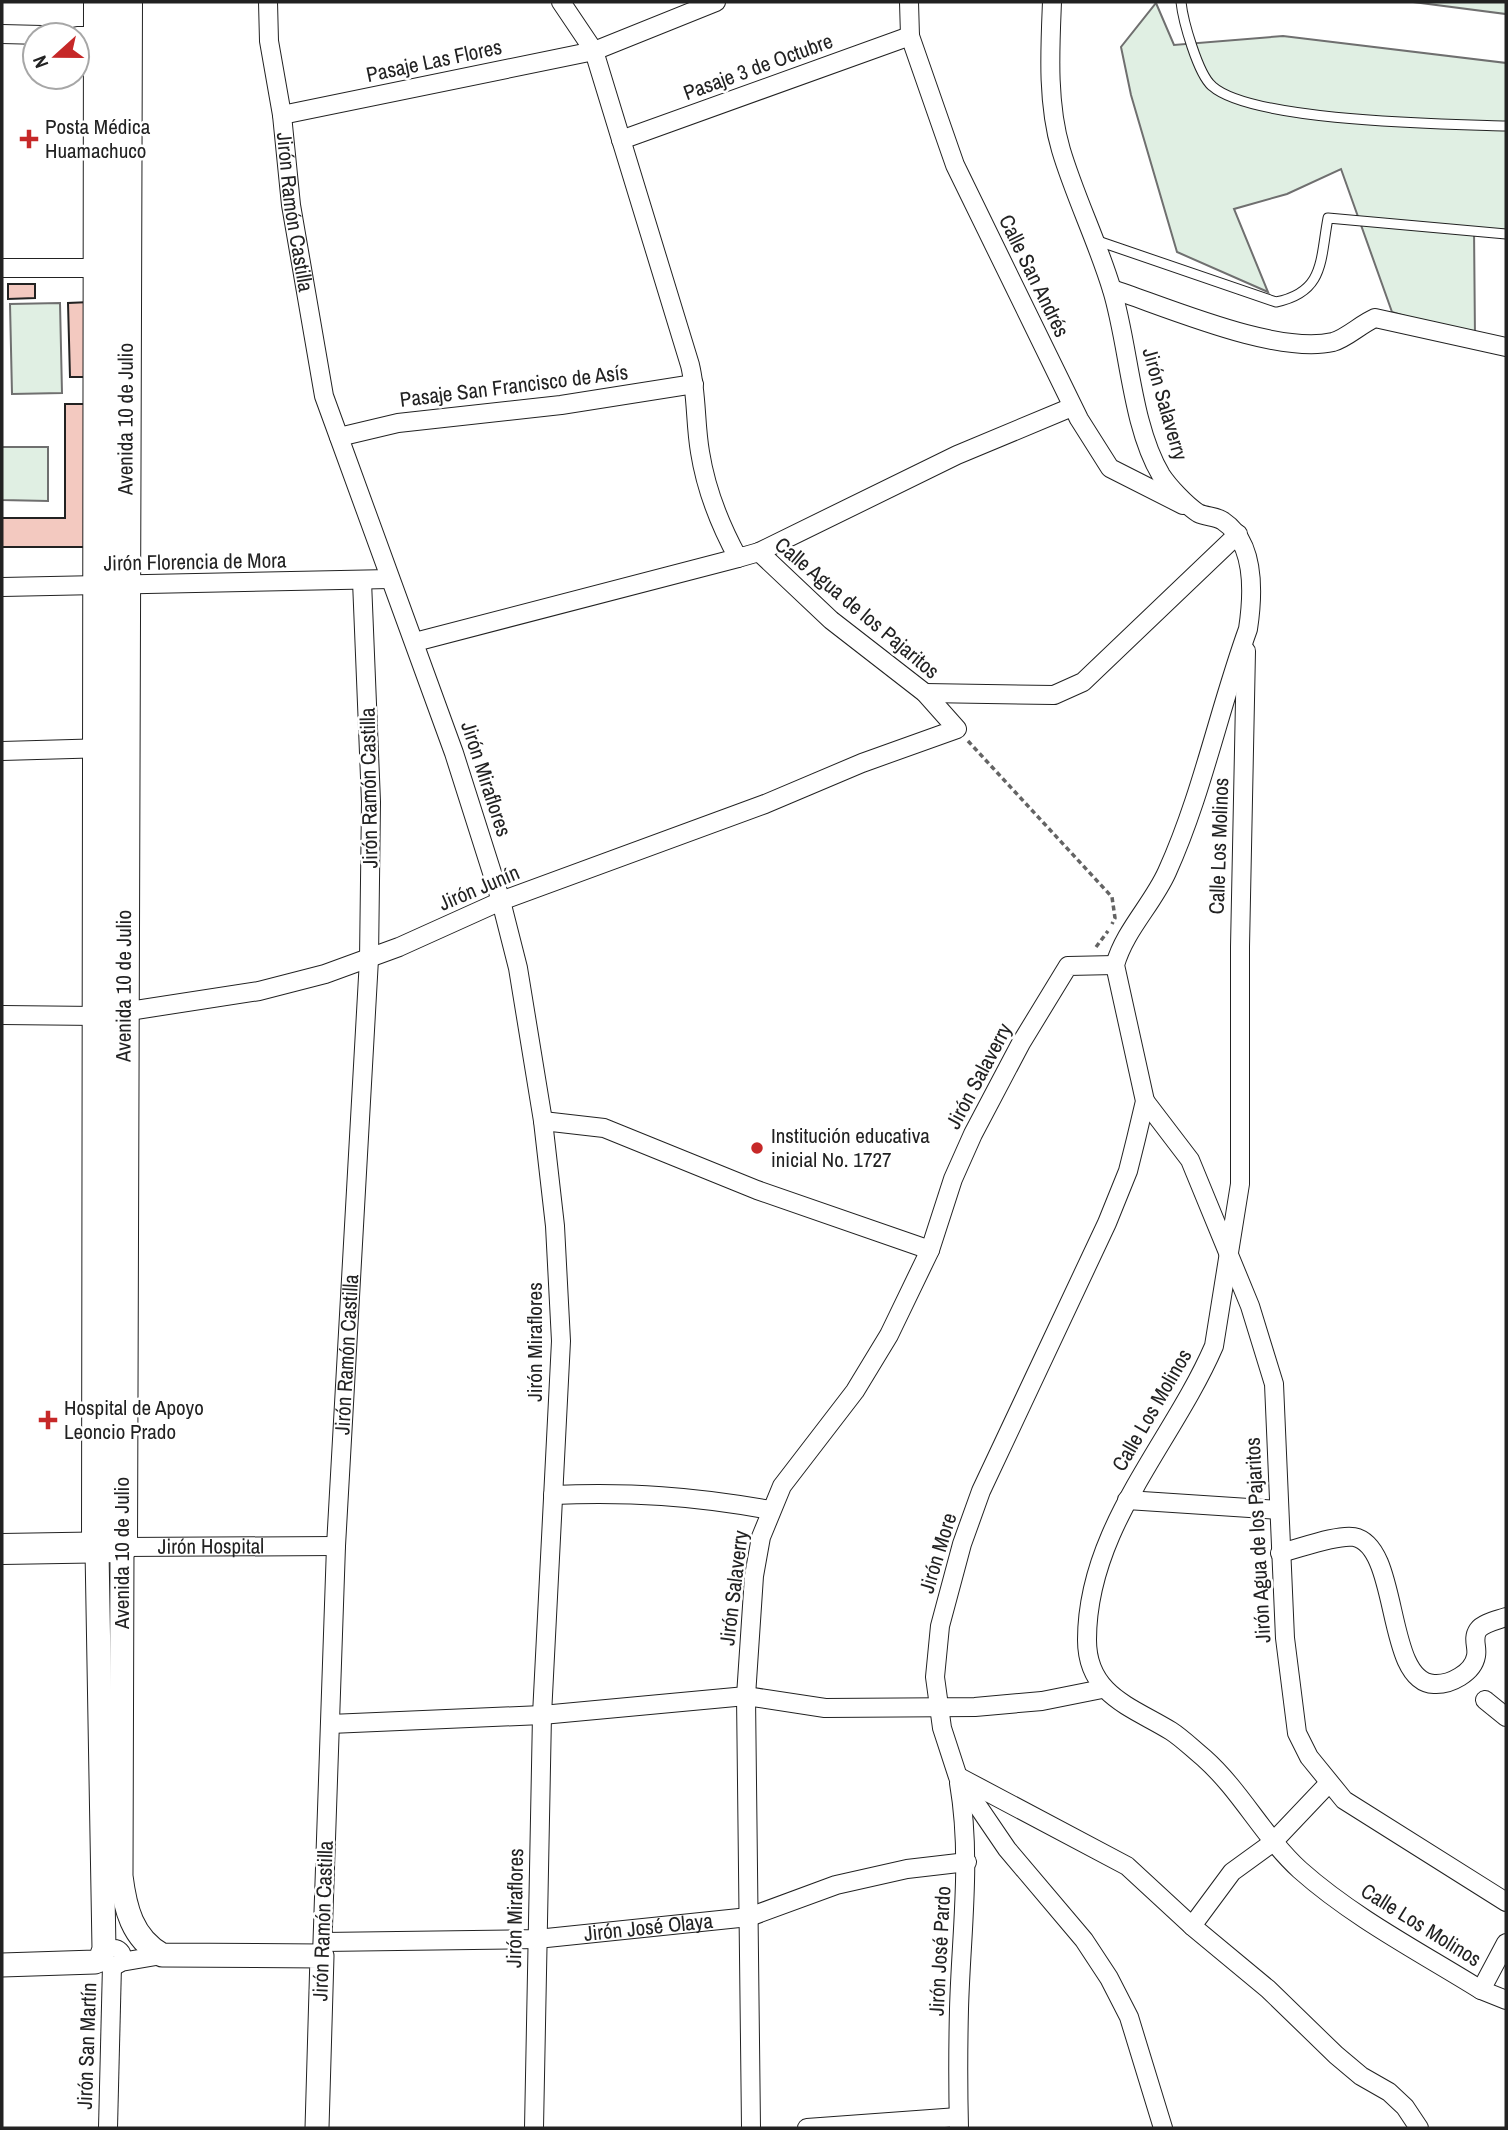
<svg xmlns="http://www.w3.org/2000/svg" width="1508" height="2130" font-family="'Archivo Narrow',sans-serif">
<rect width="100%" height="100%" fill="#fff"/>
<g fill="#e0efe3" stroke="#6f6f6f" stroke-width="2">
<polygon points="1413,2 1506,2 1506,14"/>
<polygon points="1156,3 1174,45 1283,36 1506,63 1506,230 1474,228 1475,338 1392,312 1341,169 1287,194 1234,209 1268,292 1177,252 1131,95 1121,47"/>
<polygon points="60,303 62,393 12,394 10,304"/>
<polygon points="2,447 48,447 48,501 2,500"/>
</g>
<g fill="#f3c9c0" stroke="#222" stroke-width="2">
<polygon points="8,284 35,284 35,298 8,299"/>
<polygon points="90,302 91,377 70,377 68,303"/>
<polygon points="65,404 94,404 94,547 2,547 2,518 65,518"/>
</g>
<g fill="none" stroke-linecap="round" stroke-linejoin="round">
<g stroke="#222" stroke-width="11">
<g id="lane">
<path d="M1181,2C1183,21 1198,74 1212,86C1252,122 1447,124 1506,126"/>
<path d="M1095,240L1276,302C1325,292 1320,260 1328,218L1506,234"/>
</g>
</g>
<g stroke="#222" stroke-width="20">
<g id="street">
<path id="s1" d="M268,2L269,41L282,115L291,205L324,396L454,753L501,901L518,968L543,1121L555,1226L561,1341L542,1715L534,2128"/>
<polyline points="909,2 910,36 955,165 1079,419 1110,468 1183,505"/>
<path d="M1052,2C1050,50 1047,103 1061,150C1075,197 1098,243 1112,290C1129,345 1131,425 1161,475C1169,487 1186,505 1198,513C1206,517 1216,516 1223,521C1256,543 1253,596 1248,629C1219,709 1202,795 1167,872C1152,905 1125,930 1115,965L1145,1101L1136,1139L1128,1171L1107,1223L981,1491L962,1544L940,1626L935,1677L942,1728L958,1777L1007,1849L1084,1940L1109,1978L1129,2017L1163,2128"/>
<polyline points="2,34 42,35"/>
<polyline points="77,36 108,36"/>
<polyline points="282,115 594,51 716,2"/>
<polyline points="621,140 910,36"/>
<polyline points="2,268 105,268"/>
<path d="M1112,289C1169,308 1277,355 1333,342C1347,338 1361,324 1375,318L1506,347"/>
<polyline points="339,437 398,423 561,405 694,384"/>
<polyline points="759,552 957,455 1072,407"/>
<polyline points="2,587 390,579"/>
<polyline points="415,642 738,558"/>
<path d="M1246,651L1240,947V1184L1214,1346C1172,1443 1087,1528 1087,1640C1087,1695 1132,1707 1171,1731C1182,1738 1193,1749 1204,1758C1241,1791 1263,1836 1300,1870C1354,1918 1420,1952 1481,1990L1506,2000"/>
<polyline points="925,693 1054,695 1083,682 1238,534"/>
<polyline points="2,751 107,748"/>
<path d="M2,1015L97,1016L259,991L325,974L399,947L501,901L765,804L862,763L957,729L925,693L831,620L759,552L738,558C720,525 706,490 700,452C695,423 697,394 690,365L594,51L561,2"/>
<polyline points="1145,1101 1190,1160 1250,1306 1274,1384 1285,1638 1297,1733 1309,1757 1344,1800 1506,1902"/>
<polyline points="543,1121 604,1128 757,1190 930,1250"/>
<path d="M553,1495C631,1492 693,1496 770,1510"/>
<polyline points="1127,1500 1278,1510"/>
<path id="s2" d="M122,1547L336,1546"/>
<path d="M1280,1553C1298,1549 1337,1534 1354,1537C1401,1546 1384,1682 1434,1684C1450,1685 1473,1673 1476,1656C1478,1647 1472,1639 1478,1630C1483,1623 1498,1620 1506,1617"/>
<polyline points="1485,1700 1506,1717"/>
<polyline points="330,1724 542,1715 746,1696 825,1708 975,1707 1042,1701 1102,1689"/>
<polyline points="961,1778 1127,1866 1192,1926 1268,1989 1336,2055 1361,2076 1389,2092 1405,2107 1419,2128"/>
<polyline points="1192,1926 1232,1872 1272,1843 1328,1784"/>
<path id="s3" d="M323,1942L537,1939L749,1917L836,1885L907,1869L967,1862"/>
<circle cx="114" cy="1957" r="8"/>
<path id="s4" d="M322,1956L336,1546L369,959L371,802L362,581"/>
<polyline points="121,1962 162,1955"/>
<polyline points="1481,1990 1506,1943"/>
<polyline points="108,2128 112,1965"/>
<polyline points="751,2128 746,1696 754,1576 761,1537 782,1486 855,1391 889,1335 930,1250 953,1179 973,1134 1021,1043 1068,966 1115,965"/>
<polyline points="807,2128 958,2117"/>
<path d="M959,2128C958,2089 958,2049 959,2009C961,1933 972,1859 959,1783"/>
</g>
</g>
<g stroke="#222" stroke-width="25">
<g id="secondary">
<path d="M122,1547L121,1876C125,1908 132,1938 162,1955L322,1956L317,2128"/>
<polyline points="2,1965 95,1962 100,1960 104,1949 97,1550"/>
</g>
</g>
<g stroke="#222" stroke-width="32">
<g id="highway">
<path id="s5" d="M2,1549L122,1547L127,2"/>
<polyline points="97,1550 99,2"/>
</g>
</g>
<g stroke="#646464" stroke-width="3.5" stroke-dasharray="5 3.5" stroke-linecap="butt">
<polyline points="968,741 1112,897 1115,918 1112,924"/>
<polyline points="1096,947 1108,931"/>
</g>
<use href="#lane" stroke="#fff" stroke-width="9"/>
<use href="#street" stroke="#fff" stroke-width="18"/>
<use href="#secondary" stroke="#fff" stroke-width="23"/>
<use href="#highway" stroke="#fff" stroke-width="30"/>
</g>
<g fill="#c62828" stroke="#fff" stroke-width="2.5">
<path d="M25.5 128.5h7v7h7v7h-7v7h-7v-7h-7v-7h7z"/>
<circle cx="757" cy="1148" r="7"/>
<path d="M44.5 1409.5h7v7h7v7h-7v7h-7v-7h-7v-7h7z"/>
</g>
<g text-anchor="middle" stroke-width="5" stroke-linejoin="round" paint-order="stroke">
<g font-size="21" fill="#222" stroke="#fff">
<text transform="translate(434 61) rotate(-12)" y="7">Pasaje Las Flores</text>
<text transform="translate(758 67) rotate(-20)" y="7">Pasaje 3 de Octubre</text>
<text dy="7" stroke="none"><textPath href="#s1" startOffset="212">Jirón Ramón Castilla</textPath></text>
<text transform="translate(1034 276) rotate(64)" y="7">Calle San Andrés</text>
<text transform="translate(514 386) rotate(-7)" y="7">Pasaje San Francisco de Asís</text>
<text transform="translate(1165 404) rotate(74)" y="7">Jirón Salaverry</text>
<text dy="7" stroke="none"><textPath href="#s5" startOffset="1248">Avenida 10 de Julio</textPath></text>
<text transform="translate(195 562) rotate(-1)" y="7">Jirón Florencia de Mora</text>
<text transform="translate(857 608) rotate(40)" y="7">Calle Agua de los Pajaritos</text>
<text transform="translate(486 779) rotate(72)" y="7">Jirón Miraflores</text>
<text transform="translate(369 788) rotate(-91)" y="7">Jirón Ramón Castilla</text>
<text transform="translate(1219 846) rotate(-88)" y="7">Calle Los Molinos</text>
<text transform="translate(479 888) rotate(-23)" y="7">Jirón Junín</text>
<text dy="7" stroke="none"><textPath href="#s5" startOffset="681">Avenida 10 de Julio</textPath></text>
<text transform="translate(979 1076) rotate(-62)" y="7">Jirón Salaverry</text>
<text transform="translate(535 1342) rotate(-90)" y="7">Jirón Miraflores</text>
<text dy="7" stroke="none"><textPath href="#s4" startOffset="602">Jirón Ramón Castilla</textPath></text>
<text transform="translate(1152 1410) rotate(-60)" y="7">Calle Los Molinos</text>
<text transform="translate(1258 1540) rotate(-93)" y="7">Jirón Agua de los Pajaritos</text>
<text dy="7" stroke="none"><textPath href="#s2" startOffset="89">Jirón Hospital</textPath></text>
<text transform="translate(122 1553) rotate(-90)" y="7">Avenida 10 de Julio</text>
<text transform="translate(938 1553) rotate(-73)" y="7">Jirón More</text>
<text transform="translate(734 1588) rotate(-83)" y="7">Jirón Salaverry</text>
<text transform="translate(515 1908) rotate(-89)" y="7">Jirón Miraflores</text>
<text transform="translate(323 1921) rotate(-88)" y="7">Jirón Ramón Castilla</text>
<text transform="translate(1421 1925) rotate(32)" y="7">Calle Los Molinos</text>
<text dy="7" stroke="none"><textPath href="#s3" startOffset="326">Jirón José Olaya</textPath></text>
<text transform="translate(940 1951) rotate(-87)" y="7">Jirón José Pardo</text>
<text transform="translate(87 2046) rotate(-88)" y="7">Jirón San Martín</text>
</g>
<g font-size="21" fill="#222" stroke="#fff" text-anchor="start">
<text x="45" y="134">Posta Médica<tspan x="45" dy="24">Huamachuco</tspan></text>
<text x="771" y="1143">Institución educativa<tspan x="771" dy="24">inicial No. 1727</tspan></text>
<text x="64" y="1415">Hospital de Apoyo<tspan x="64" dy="24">Leoncio Prado</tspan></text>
</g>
</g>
<rect width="1508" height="2130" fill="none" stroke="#222222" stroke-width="7"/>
<g transform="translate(56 56) rotate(249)"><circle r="33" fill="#ffffff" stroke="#a7a7a7" stroke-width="2"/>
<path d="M0-5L12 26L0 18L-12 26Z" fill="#c62828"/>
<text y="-10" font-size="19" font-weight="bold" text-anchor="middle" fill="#222222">N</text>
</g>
</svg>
